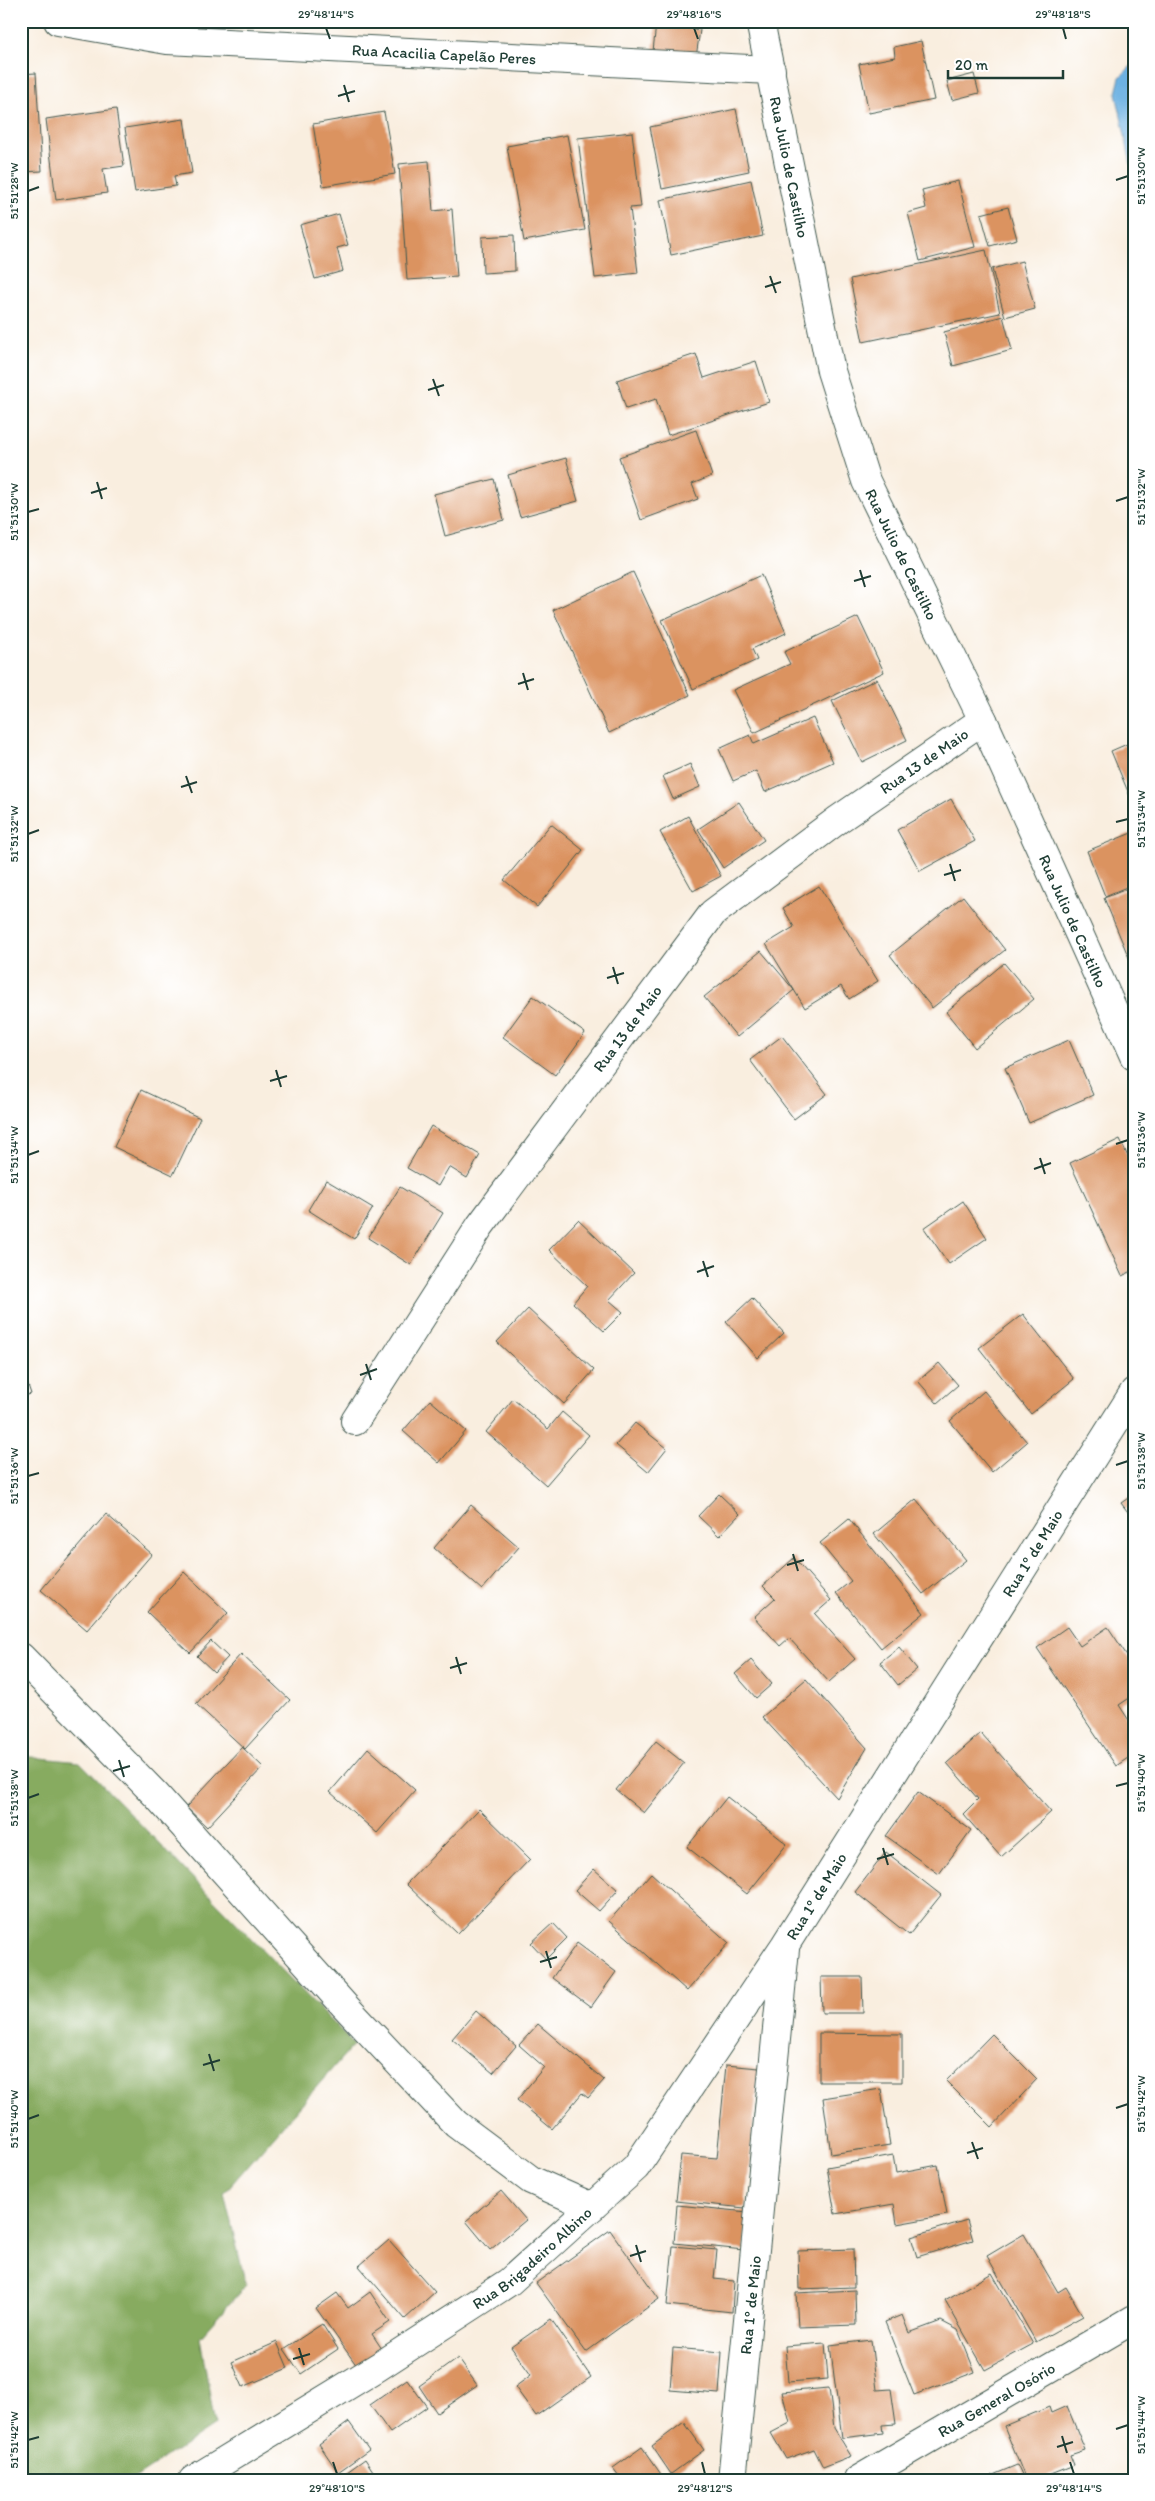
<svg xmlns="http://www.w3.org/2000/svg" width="1155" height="2501" font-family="Itim,sans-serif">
<rect width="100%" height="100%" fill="#fff"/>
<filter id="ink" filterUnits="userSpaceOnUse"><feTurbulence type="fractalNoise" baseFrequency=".02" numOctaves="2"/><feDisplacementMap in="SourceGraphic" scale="10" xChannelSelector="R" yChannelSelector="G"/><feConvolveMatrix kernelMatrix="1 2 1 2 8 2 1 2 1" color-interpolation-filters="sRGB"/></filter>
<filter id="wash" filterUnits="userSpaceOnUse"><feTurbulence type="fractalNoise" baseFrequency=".0096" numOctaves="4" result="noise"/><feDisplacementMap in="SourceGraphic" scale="20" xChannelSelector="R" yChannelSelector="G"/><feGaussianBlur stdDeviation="1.12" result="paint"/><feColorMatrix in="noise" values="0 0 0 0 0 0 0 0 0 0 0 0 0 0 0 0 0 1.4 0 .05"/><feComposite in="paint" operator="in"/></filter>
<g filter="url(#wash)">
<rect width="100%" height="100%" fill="#f9eedf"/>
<polygon fill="#87ab60" stroke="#53744a" points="21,1756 80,1762 354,2044 224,2193 246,2285 200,2337 215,2425 132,2480 21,2480"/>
<polygon fill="#6cb1e2" stroke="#46778b" points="1134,63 1134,179 1116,93 1120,77"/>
<g id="blocks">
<g fill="#db9361">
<polygon points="891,21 926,21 926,22 892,27"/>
<polygon points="656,24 700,30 696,57 653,51"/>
<polygon points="921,41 934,100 869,113 859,64 895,57 894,47"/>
<polygon points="36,73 42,171 21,172 21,74"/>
<polygon points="974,74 979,93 952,100 947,81"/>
<polygon points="116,109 124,166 103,169 107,193 56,200 46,119"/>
<polygon points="736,109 749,171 662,189 650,127"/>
<polygon points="384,112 395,174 323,186 313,124"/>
<polygon points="184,119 192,173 174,176 176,186 135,192 125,128"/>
<polygon points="632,132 641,207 630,208 638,273 595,278 578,138"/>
<polygon points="567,135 585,230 524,241 507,146"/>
<polygon points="429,161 433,211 452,209 457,277 407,280 399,164"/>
<polygon points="751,180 763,236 671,255 660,200"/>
<polygon points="958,181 975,247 920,261 908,213 926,208 922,190"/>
<polygon points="1008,207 1017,239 990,246 981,214"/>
<polygon points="339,214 348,245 337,248 343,271 315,279 300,225"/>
<polygon points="514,235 515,271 483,273 482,237"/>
<polygon points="986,250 1000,313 863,342 850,279"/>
<polygon points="1022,261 1035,309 1005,317 992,269"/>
<polygon points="1003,316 1012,350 953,366 944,332"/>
<polygon points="696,354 704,378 756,361 769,402 668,435 656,399 626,409 617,380"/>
<polygon points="696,430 712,476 692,484 698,499 641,520 619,457"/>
<polygon points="566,458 578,501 520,517 508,475"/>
<polygon points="494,479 504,520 445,536 434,494"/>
<polygon points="633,572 690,695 609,733 553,610"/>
<polygon points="761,575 786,633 752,649 757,660 693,689 662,620"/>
<polygon points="858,617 884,672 754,733 733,690 790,664 784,652"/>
<polygon points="877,679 907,740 862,762 832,701"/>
<polygon points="813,718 833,762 765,792 756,771 733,781 719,749 750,735 754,744"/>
<polygon points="1134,741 1134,806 1111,751"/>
<polygon points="690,764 700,787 673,799 663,776"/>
<polygon points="951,799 975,841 920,871 897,830"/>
<polygon points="739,802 764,840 723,868 698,829"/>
<polygon points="688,816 721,876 693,891 660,832"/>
<polygon points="551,824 583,850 537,907 504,880"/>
<polygon points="1134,832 1134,884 1105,896 1087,851"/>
<polygon points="819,886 878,981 849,999 841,986 805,1008 766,944 794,927 783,908"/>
<polygon points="1134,886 1134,970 1104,898"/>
<polygon points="963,896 1005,950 932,1008 890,955"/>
<polygon points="761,951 794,990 737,1037 704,997"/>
<polygon points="1004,963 1034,999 975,1048 946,1012"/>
<polygon points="533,996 585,1033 555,1075 503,1037"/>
<polygon points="782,1036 827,1094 794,1119 750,1060"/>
<polygon points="1069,1040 1093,1095 1029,1123 1005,1068"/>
<polygon points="141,1090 200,1118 173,1175 114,1147"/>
<polygon points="431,1126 480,1155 467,1178 449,1167 438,1186 407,1168"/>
<polygon points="1120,1139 1134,1170 1134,1270 1122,1276 1070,1163"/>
<polygon points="326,1180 373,1208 354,1239 308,1210"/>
<polygon points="400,1187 443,1213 411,1265 368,1238"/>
<polygon points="963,1201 987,1238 949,1264 924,1228"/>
<polygon points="578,1220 634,1273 609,1300 623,1312 604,1331 573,1303 587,1286 549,1250"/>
<polygon points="752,1298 784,1333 758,1358 726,1322"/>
<polygon points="528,1309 594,1370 564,1404 497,1342"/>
<polygon points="1023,1314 1074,1379 1031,1414 979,1348"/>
<polygon points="939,1363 958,1385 937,1403 918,1381"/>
<polygon points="21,1365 31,1394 21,1397"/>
<polygon points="984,1391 1027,1442 992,1472 950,1421"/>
<polygon points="513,1399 548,1429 562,1412 589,1435 546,1485 486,1432"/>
<polygon points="430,1400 466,1431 439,1463 403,1431"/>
<polygon points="635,1423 667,1448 648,1472 616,1445"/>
<polygon points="719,1494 740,1514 719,1536 698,1516"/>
<polygon points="1134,1494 1134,1520 1121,1503"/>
<polygon points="916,1499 966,1560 923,1594 874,1534"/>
<polygon points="471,1505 519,1547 482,1590 434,1548"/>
<polygon points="106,1514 152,1554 87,1630 41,1590"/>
<polygon points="849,1519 924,1613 881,1648 836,1593 851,1581 820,1543"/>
<polygon points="794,1558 831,1600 815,1614 855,1659 829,1682 789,1638 780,1646 754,1617 775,1598 763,1586"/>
<polygon points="184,1572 228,1613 190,1653 147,1612"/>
<polygon points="1067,1627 1080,1646 1108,1627 1134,1666 1134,1695 1119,1705 1134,1728 1134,1754 1116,1766 1037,1648"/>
<polygon points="211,1641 228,1657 214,1672 197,1656"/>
<polygon points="899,1647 917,1669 898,1685 880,1662"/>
<polygon points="241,1654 290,1700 245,1749 196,1704"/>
<polygon points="751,1660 772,1684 756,1698 735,1674"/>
<polygon points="806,1679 867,1748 837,1798 762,1717"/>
<polygon points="981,1733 1051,1812 1001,1857 963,1814 978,1799 947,1763"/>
<polygon points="656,1741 684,1763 644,1813 616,1790"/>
<polygon points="242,1747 263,1767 207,1827 186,1807"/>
<polygon points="368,1748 415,1790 377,1833 330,1792"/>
<polygon points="918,1792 971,1830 939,1874 886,1836"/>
<polygon points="727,1797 787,1844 747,1894 687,1847"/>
<polygon points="479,1809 530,1859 458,1934 406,1884"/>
<polygon points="886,1852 941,1895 909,1935 855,1892"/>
<polygon points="594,1869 618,1890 599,1911 575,1890"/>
<polygon points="651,1873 729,1943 687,1991 609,1921"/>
<polygon points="553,1923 567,1938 546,1959 531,1943"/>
<polygon points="577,1943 616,1972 591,2007 552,1978"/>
<polygon points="821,1977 862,1977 863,2013 822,2013"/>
<polygon points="476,2011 516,2046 493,2073 452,2039"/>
<polygon points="538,2024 604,2080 588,2098 582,2093 552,2129 517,2100 544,2067 519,2045"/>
<polygon points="819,2033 902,2034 902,2082 819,2082"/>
<polygon points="992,2034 1037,2079 992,2127 946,2081"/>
<polygon points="726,2065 759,2068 745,2208 676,2201 681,2155 717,2158"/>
<polygon points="881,2089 890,2145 831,2154 823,2098"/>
<polygon points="893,2155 896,2173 938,2165 947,2215 897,2224 894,2204 835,2214 827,2167"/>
<polygon points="501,2191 526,2220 490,2250 466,2221"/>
<polygon points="677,2205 748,2212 744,2250 674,2243"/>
<polygon points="967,2220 973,2240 917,2257 911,2237"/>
<polygon points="610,2230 659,2299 586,2352 536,2283"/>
<polygon points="1024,2234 1058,2292 1066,2287 1083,2316 1036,2342 987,2256"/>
<polygon points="389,2240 435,2292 405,2319 359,2266"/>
<polygon points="673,2246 717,2250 714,2279 734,2281 732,2312 667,2305"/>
<polygon points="853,2249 854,2287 799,2289 798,2251"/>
<polygon points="992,2273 1033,2344 985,2370 945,2300"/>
<polygon points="855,2290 856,2325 798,2327 796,2293"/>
<polygon points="370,2292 390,2322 372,2334 382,2349 357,2366 316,2308 337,2293 348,2308"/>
<polygon points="902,2315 909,2333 941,2321 958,2330 975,2372 914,2395 885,2322"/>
<polygon points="551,2319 591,2377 536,2416 515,2387 531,2375 511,2347"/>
<polygon points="322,2324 338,2349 301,2374 284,2349"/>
<polygon points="871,2340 877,2390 891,2389 896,2424 882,2425 883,2433 842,2438 830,2345"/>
<polygon points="277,2342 288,2368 243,2387 232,2362"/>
<polygon points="825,2343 828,2379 788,2382 785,2346"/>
<polygon points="673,2348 722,2352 719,2394 670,2390"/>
<polygon points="458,2358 477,2385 437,2413 419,2386"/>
<polygon points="407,2379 427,2407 390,2433 370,2405"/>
<polygon points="829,2388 834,2428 851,2456 823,2467 814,2449 786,2459 771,2433 790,2423 782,2392"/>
<polygon points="1067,2406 1085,2450 1070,2455 1074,2465 1036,2480 1026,2480 1004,2426 1049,2407 1051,2413"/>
<polygon points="349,2422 369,2450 338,2472 319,2444"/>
<polygon points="684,2422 704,2450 671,2474 652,2446"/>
<polygon points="642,2447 665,2480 622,2480 613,2468"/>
<polygon points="365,2459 379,2480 336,2480"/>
<polygon points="1017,2465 1024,2480 981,2480"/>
</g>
</g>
</g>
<g filter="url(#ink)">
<use href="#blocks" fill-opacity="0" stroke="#40584e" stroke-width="1"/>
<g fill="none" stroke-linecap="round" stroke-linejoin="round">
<g stroke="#40584e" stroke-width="30">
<g id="street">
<path id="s1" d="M58,21L167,40L771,70"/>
<path id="s2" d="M355,1421L480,1226L713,913L839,819L983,720"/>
<polyline points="21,1657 156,1795 344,2005 456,2124 531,2180 592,2207"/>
<path id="s3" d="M193,2480L378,2367L509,2282L636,2167L785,1945L1134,1392"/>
<polyline points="732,2480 785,1949"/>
<path id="s4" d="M858,2480L1134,2319"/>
</g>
</g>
<g stroke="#40584e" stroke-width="30">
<g id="secondary">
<path id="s5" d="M760,21L831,371L866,481L983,720L1134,1056"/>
</g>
</g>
<use href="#street" stroke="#fff" stroke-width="28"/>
<use href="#secondary" stroke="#fff" stroke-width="28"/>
</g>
</g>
<path fill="none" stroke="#1f3d34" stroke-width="2" d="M326,28L330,39M694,28L698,39M1063,28L1066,39M344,85L349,102M338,96L355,91M1116,180L1128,176M28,191L39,187M770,276L776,293M765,287L781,282M433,379L439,396M428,390L444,385M97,482L102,499M91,493L107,488M1116,501L1128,497M28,512L39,509M860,570L865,587M854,581L871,576M523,673L528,690M518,684L534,679M186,776L192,793M181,787L197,782M1116,822L1128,819M28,834L39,830M950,864L955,881M944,875L961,870M613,967L618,984M607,978L624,973M276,1070L281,1087M270,1081L287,1076M1116,1144L1128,1140M28,1155L39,1151M1040,1158L1045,1174M1034,1169L1051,1163M703,1261L708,1277M697,1272L714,1266M366,1364L371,1380M360,1375L377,1369M1116,1465L1128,1461M28,1476L39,1473M793,1554L798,1571M787,1565L804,1560M456,1657L461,1674M450,1668L467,1663M119,1760L124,1777M113,1771L130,1766M1116,1786L1128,1783M28,1798L39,1794M883,1848L888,1865M877,1859L894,1854M546,1951L551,1968M540,1962L557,1957M209,2054L214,2071M203,2065L220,2060M1116,2108L1128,2104M28,2119L39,2115M972,2142L978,2159M967,2153L983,2148M636,2245L641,2262M630,2256L646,2251M299,2348L304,2365M293,2359L310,2354M1116,2429L1128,2425M1062,2436L1067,2453M28,2440L39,2437M1057,2447L1073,2442M333,2462L337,2474M702,2462L705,2474M1070,2462L1074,2474"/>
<g text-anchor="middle" stroke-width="4" stroke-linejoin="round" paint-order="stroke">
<g font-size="16" fill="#1f3d34" stroke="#fff">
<text dy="6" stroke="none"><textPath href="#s1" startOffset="388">Rua Acacilia Capelão Peres</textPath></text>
<text dy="6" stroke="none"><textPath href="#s5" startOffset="149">Rua Julio de Castilho</textPath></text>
<text dy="6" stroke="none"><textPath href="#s5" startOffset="554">Rua Julio de Castilho</textPath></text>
<text dy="6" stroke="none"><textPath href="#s2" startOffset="882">Rua 13 de Maio</textPath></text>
<text dy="6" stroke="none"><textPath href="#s5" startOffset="959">Rua Julio de Castilho</textPath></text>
<text dy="6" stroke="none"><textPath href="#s2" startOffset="478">Rua 13 de Maio</textPath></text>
<text transform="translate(1032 1553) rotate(-58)" y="6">Rua 1º de Maio</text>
<text transform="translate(816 1896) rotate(-58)" y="6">Rua 1º de Maio</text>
<text dy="6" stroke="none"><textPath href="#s3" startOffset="406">Rua Brigadeiro Albino</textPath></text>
<text transform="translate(750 2305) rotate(-84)" y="6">Rua 1º de Maio</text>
<text dy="6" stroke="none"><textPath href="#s4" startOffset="160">Rua General Osório</textPath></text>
</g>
</g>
<rect width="1155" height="2501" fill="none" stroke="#fff" stroke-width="55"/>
<path d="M948 70v8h115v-8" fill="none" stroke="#1f3d34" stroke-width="2.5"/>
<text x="955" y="70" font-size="15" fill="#1f3d34" stroke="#ffffff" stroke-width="4" paint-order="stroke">20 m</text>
<rect x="28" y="28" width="1100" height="2446" fill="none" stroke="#1f3d34" stroke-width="2"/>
<g font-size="12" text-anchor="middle" fill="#1f3d34">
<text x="326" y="18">29°48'14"S</text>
<text x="694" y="18">29°48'16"S</text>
<text x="1063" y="18">29°48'18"S</text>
<text transform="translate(1141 176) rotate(-90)" y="4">51°51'30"W</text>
<text transform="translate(14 191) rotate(-90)" y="4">51°51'28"W</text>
<text transform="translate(1141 497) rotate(-90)" y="4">51°51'32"W</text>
<text transform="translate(14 512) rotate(-90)" y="4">51°51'30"W</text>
<text transform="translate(1141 819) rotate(-90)" y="4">51°51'34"W</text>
<text transform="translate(14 834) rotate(-90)" y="4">51°51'32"W</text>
<text transform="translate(1141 1140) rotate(-90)" y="4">51°51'36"W</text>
<text transform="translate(14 1155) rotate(-90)" y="4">51°51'34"W</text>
<text transform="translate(1141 1461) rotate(-90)" y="4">51°51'38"W</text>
<text transform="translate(14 1476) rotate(-90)" y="4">51°51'36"W</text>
<text transform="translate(1141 1783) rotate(-90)" y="4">51°51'40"W</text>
<text transform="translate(14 1798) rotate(-90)" y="4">51°51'38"W</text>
<text transform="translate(1141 2104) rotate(-90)" y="4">51°51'42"W</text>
<text transform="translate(14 2119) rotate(-90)" y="4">51°51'40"W</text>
<text transform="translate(1141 2425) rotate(-90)" y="4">51°51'44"W</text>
<text transform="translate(14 2440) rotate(-90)" y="4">51°51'42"W</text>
<text x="337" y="2492">29°48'10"S</text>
<text x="705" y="2492">29°48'12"S</text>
<text x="1074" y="2492">29°48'14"S</text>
</g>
</svg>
